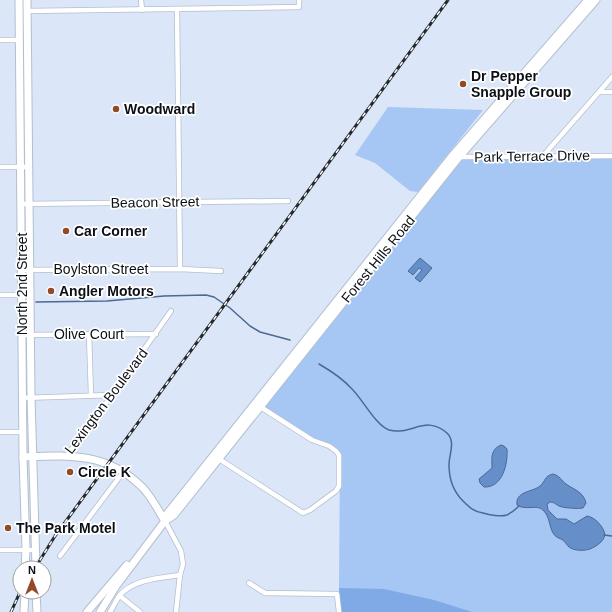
<svg xmlns="http://www.w3.org/2000/svg" width="612" height="612" font-family="Helvetica,sans-serif">
<rect width="100%" height="100%" fill="#dbe7f8"/>
<g fill="#a6c6f3">
<polygon points="388,107 483,110 418,192 410,191 375,163 355,155"/>
<polygon points="612,157 612,612 340,612 339,588 340,453 262,408 461,158"/>
</g>
<polygon fill="#80aae5" points="339,588 384,589 434,600 472,612 340,612"/>
<g fill="#668fc9" stroke="#4b6993">
<polygon points="420,258 432,268 420,282 415,278 422,270 419,268 413,275 408,271"/>
<path d="M501,445L504,446L507,449C508,463 503,488 484,487L480,483L479,479L492,468C492,458 490,450 501,445Z"/>
<path d="M553,474C560,476 561,480 566,484C574,490 583,491 586,503L583,508C578,509 563,508 559,506C555,504 554,502 550,502L547,504L548,510L557,519H566L574,524L587,516C595,517 604,527 605,535C603,542 597,546 590,549C584,551 574,551 569,547C567,545 565,542 563,540C559,538 555,537 553,533C549,526 550,517 543,510C537,504 525,511 517,505C515,491 533,492 540,486C546,481 544,476 553,474Z"/>
</g>
<g fill="none" stroke-linecap="round" stroke-linejoin="round">
<g stroke="#4b6993" stroke-width="1.5">
<polyline points="36,302 107,301 164,296 206,295 214,297 230,308 250,326 260,332 290,340"/>
<path d="M319,364C331,371 342,378 351,388C362,398 376,426 389,430C412,436 425,414 447,433C456,442 449,454 449,465C449,479 453,491 463,501C469,507 474,512 483,513C489,515 501,517 507,515C511,513 516,509 519,506"/>
<polyline points="604,535 612,536"/>
</g>
<g stroke="#b3bfcf" stroke-width="6">
<g id="street">
<polyline points="141,0 142,10"/>
<polyline points="177,9 180,269"/>
<polyline points="26,11 299,7 299,0"/>
<polyline points="0,40 20,40"/>
<polyline points="600,92 612,92"/>
<polyline points="543,156 612,77"/>
<polyline points="459,157 612,156"/>
<polyline points="0,167 29,167"/>
<polyline points="21,204 288,201"/>
<polyline points="22,270 180,269 221,271"/>
<polyline points="0,295 31,295"/>
<polyline points="89,334 91,395"/>
<polyline points="22,335 156,334"/>
<polyline points="23,398 112,395"/>
<polyline points="0,432 23,432"/>
<polyline points="66,457 112,395 171,311"/>
<polyline points="216,457 303,513 310,510 336,491 339,486 339,455 336,451 329,446 312,440 259,406"/>
<polyline points="165,521 181,551 183,564 180,575 176,612"/>
<polyline points="0,550 35,550"/>
<polyline points="60,556 124,471"/>
<polyline points="249,583 265,593 337,594 339,612"/>
<polyline points="120,596 140,612"/>
<path d="M110,612C113,607 116,601 119,596C133,579 160,578 180,575"/>
</g>
</g>
<g stroke="#b3bfcf" stroke-width="9">
<g id="secondary">
<path d="M23,457C68,455 106,452 141,486C150,494 158,510 165,521"/>
<polyline points="165,521 167,514 453,155 588,0"/>
<polyline points="87,612 127,565"/>
<polyline points="100,612 116,586 165,521 174,515 459,157 596,0"/>
</g>
</g>
<g stroke="#b3bfcf" stroke-width="9">
<g id="primary">
<polyline points="19,0 23,457 26,550 25,568"/>
<polyline points="27,0 31,397 36,568"/>
<polyline points="36,592 37,612"/>
<polyline points="24,612 25,592"/>
</g>
</g>
<use href="#street" stroke="#fff" stroke-width="4.5"/>
<use href="#secondary" stroke="#fff" stroke-width="7"/>
<use href="#primary" stroke="#fff" stroke-width="7"/>
<g stroke="#242930" stroke-width="3">
<g id="rail">
<polyline points="35,568 55,536 448,0"/>
<polyline points="11,612 20,592"/>
</g>
</g>
<use href="#rail" stroke="#fff" stroke-width="1.5" stroke-dasharray="4.5" stroke-linecap="butt"/>
</g>
<g fill="#924b26" stroke="#fff" stroke-width="1.5">
<circle cx="463" cy="84" r="4"/>
<circle cx="116" cy="109" r="4"/>
<circle cx="66" cy="231" r="4"/>
<circle cx="51" cy="291" r="4"/>
<circle cx="70" cy="472" r="4"/>
<circle cx="8" cy="528" r="4"/>
</g>
<g text-anchor="middle" stroke-width="3.5" stroke-linejoin="round" paint-order="stroke">
<g font-size="14" font-weight="bold" fill="#0b0f15" stroke="#fff" text-anchor="start">
<text x="471" y="81">Dr Pepper<tspan x="471" dy="16">Snapple Group</tspan></text>
<text x="124" y="114">Woodward</text>
<text x="74" y="236">Car Corner</text>
<text x="59" y="296">Angler Motors</text>
<text x="78" y="477">Circle K</text>
<text x="16" y="533">The Park Motel</text>
</g>
<g font-size="14" fill="#0b0f15" stroke="#fff">
<text transform="translate(532 156) rotate(-1)" y="5">Park Terrace Drive</text>
<text transform="translate(155 202) rotate(-1)" y="5">Beacon Street</text>
<text transform="translate(378 259) rotate(-51)" y="5">Forest Hills Road</text>
<text x="101" y="274">Boylston Street</text>
<text transform="translate(22 284) rotate(-90)" y="5">North 2nd Street</text>
<text x="89" y="339">Olive Court</text>
<text transform="translate(106 401) rotate(-53)" y="5">Lexington Boulevard</text>
</g>
</g>
<g transform="translate(32 580)"><circle r="19" fill="#ffffff" stroke="#9d9fa1"/>
<path d="M0-3L7 15L0 10L-7 15Z" fill="#924b26"/>
<text y="-6" font-size="11" font-weight="bold" text-anchor="middle" fill="#0b0f15">N</text>
</g>
</svg>
